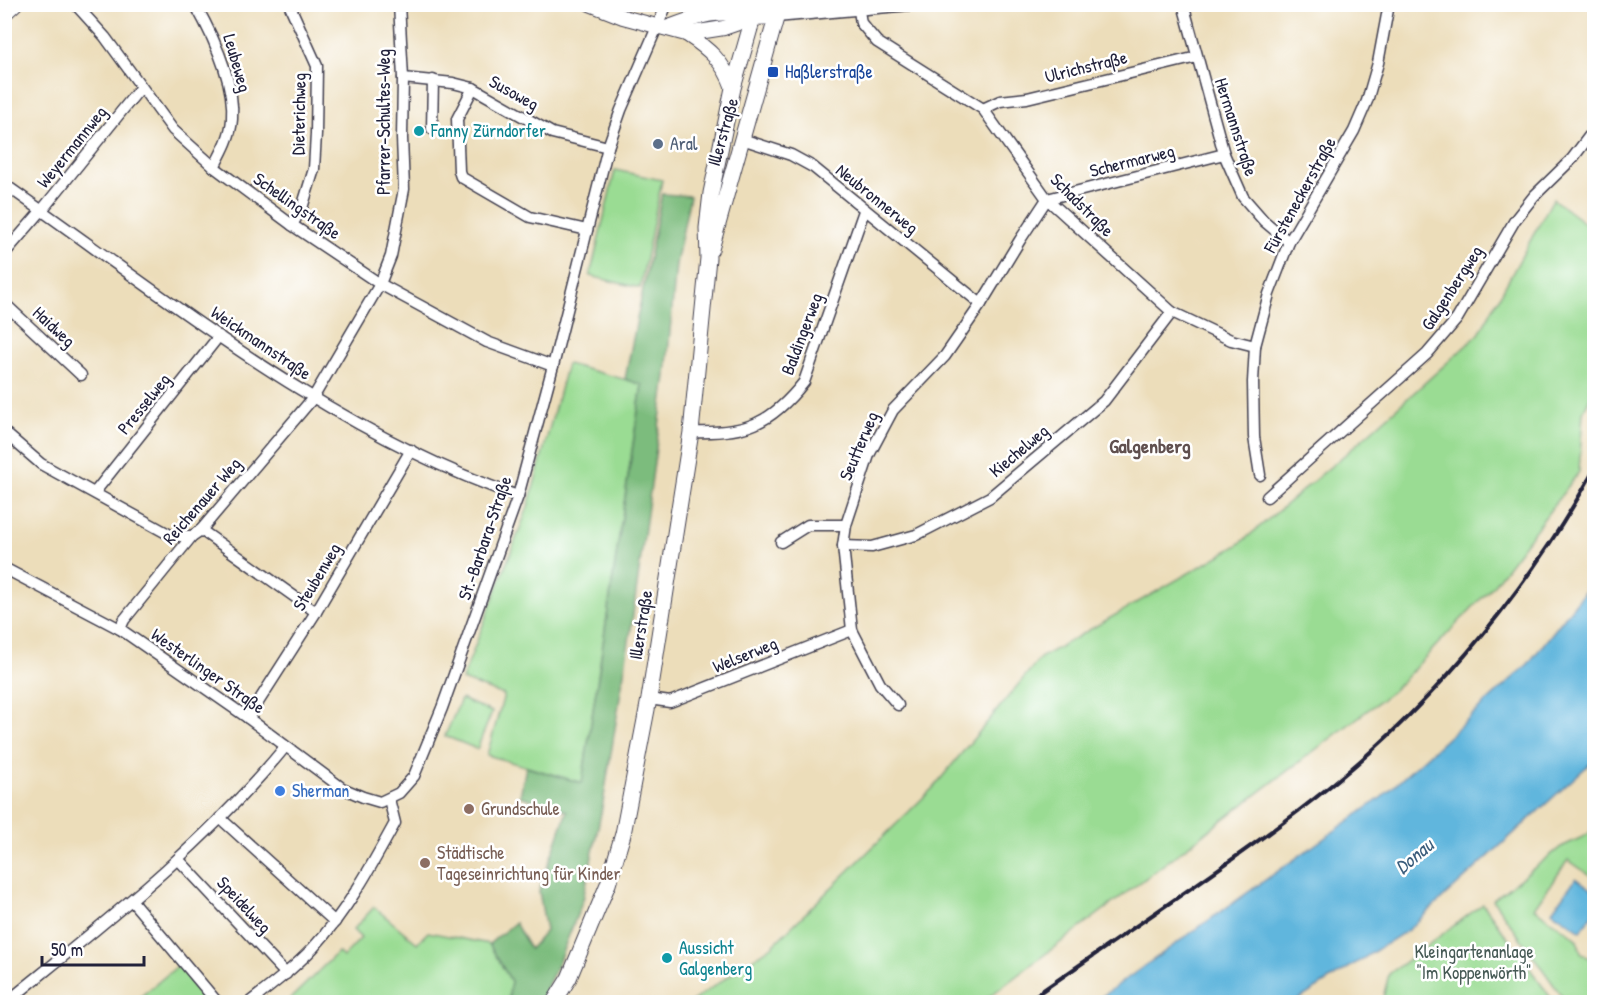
<svg xmlns="http://www.w3.org/2000/svg" width="1599" height="1007" font-family="'Patrick Hand',sans-serif">
<rect width="100%" height="100%" fill="#fff"/>
<filter id="ink" filterUnits="userSpaceOnUse"><feTurbulence type="fractalNoise" baseFrequency=".0167" numOctaves="2"/><feDisplacementMap in="SourceGraphic" scale="12" xChannelSelector="R" yChannelSelector="G"/><feConvolveMatrix kernelMatrix="1 2 1 2 8 2 1 2 1" color-interpolation-filters="sRGB"/></filter>
<filter id="wash" filterUnits="userSpaceOnUse"><feTurbulence type="fractalNoise" baseFrequency=".008" numOctaves="4" result="noise"/><feDisplacementMap in="SourceGraphic" scale="24" xChannelSelector="R" yChannelSelector="G"/><feGaussianBlur stdDeviation="1.35" result="paint"/><feColorMatrix in="noise" values="0 0 0 0 0 0 0 0 0 0 0 0 0 0 0 0 0 1.4 0 .05"/><feComposite in="paint" operator="in"/></filter>
<g filter="url(#wash)">
<rect width="100%" height="100%" fill="#ecddba"/>
<g fill="#9adc93" stroke="#5e7f67" stroke-width="1.5">
<polygon points="615,170 662,180 640,288 590,276"/>
<polygon points="1553,199 1594,230 1594,390 1583,412 1579,472 1493,586 1393,691 982,1002 691,1002 772,946 933,788 1040,658 1238,545 1349,451 1479,334"/>
<polygon points="567,364 642,384 582,783 487,755 504,695 462,680 528,507"/>
<polygon points="461,699 492,712 477,749 445,736"/>
<polygon points="1594,828 1594,878 1568,860 1534,908 1576,938 1581,952 1594,962 1594,1002 1566,1002 1493,900 1561,847 1587,835"/>
<polygon points="1483,904 1554,1002 1382,1002 1389,974"/>
<polygon points="374,907 417,943 428,932 489,944 511,981 508,1002 287,1002 338,952 343,957 361,938 353,930"/>
<polygon points="180,964 210,1002 134,1002"/>
</g>
<polygon fill="#7bbc7d" stroke="#4e6f5c" stroke-width="1.5" points="662,194 690,196 676,264 666,376 631,629 603,803 583,900 558,963 540,1002 508,1002 511,981 489,944 515,923 530,949 546,931 539,891 567,811 520,796 526,767 582,783 642,385 625,379"/>
<g fill="#61b6dd" stroke="#426c8c" stroke-width="1.5">
<polygon points="1594,580 1594,760 1408,930 1295,1002 1094,1002 1382,797 1528,664"/>
<polygon points="1576,878 1594,891 1594,912 1581,931 1552,911"/>
</g>
</g>
<g filter="url(#ink)">
<g fill="none" stroke-linecap="round" stroke-linejoin="round">
<g stroke="#403e4e" stroke-width="13">
<g id="minor">
<polyline points="75,4 105,37 173,130 214,167 292,225 380,284 487,342 553,366"/>
<path d="M195,4C213,36 235,81 232,119C231,136 222,152 214,167"/>
<polyline points="289,4 317,66 316,134 314,169 302,208 292,225"/>
<polyline points="1183,4 1224,154 1243,197 1264,221 1289,242"/>
<polyline points="1590,4 1594,6"/>
<polyline points="859,11 861,23 877,42 983,109 1047,199 1172,312 1231,340 1255,346"/>
<polyline points="776,17 922,4"/>
<polyline points="403,78 453,83 473,88 552,133 608,147"/>
<polyline points="473,88 457,119 459,171 461,177 530,217 587,230"/>
<polyline points="983,109 1000,101 1027,98 1197,57"/>
<polyline points="432,129 433,80"/>
<polyline points="742,139 791,155 813,167 981,304"/>
<path d="M4,184C165,296 330,432 518,496"/>
<polyline points="4,254 42,210 141,87"/>
<polyline points="4,303 81,375"/>
<polyline points="4,432 41,464 172,536 192,536"/>
<path d="M691,432C745,434 770,425 804,382L864,211"/>
<polyline points="1260,475 1254,437 1253,382 1255,346 1269,294 1289,242 1354,131 1367,101 1378,63 1389,4"/>
<polyline points="95,492 219,336"/>
<polyline points="1267,497 1427,354 1457,319 1515,220 1534,196 1572,159 1594,130"/>
<polyline points="201,530 316,612"/>
<polyline points="781,542 808,525 846,525"/>
<polyline points="843,546 872,547 916,535 990,497 1104,401 1172,312"/>
<polyline points="4,568 120,629 248,718 342,788 363,797 380,802 399,793 414,776 442,708 518,496 553,366 608,147 621,110 667,4"/>
<polyline points="120,629 124,620 192,536 201,530 313,398 380,284 391,256 404,189 402,138 403,78 399,4"/>
<polyline points="649,699 670,702 852,630"/>
<polyline points="898,705 880,684 852,630 843,546 846,525 869,455 893,410 945,356 981,304 1020,240 1047,199 1224,154"/>
<polyline points="248,718 316,612 411,450"/>
<polyline points="220,818 335,922"/>
<polyline points="178,859 286,974"/>
<polyline points="132,901 217,1002"/>
<path d="M7,1002C104,923 205,845 285,747"/>
<path d="M250,1002C272,985 294,968 313,948C347,911 371,867 395,823L389,799"/>
</g>
</g>
<g stroke="#403e4e" stroke-width="16">
<g id="tertiary">
<polyline points="590,4 623,17 686,34 724,28 753,18 776,17"/>
<polyline points="4,14 15,4"/>
<path d="M666,28C700,16 717,8 753,18"/>
<path d="M686,34C709,49 724,62 733,88"/>
</g>
</g>
<g stroke="#403e4e" stroke-width="17">
<g id="secondary">
<polyline points="711,249 780,4"/>
<polyline points="554,1002 569,978 608,884 623,834 649,699 691,432 708,258 707,228 711,193 733,88 757,4"/>
</g>
</g>
<use href="#minor" stroke="#fff" stroke-width="10"/>
<use href="#tertiary" stroke="#fff" stroke-width="14"/>
<use href="#secondary" stroke="#fff" stroke-width="15"/>
<path stroke="#22223b" stroke-width="4" d="M1026,1002C1083,963 1140,923 1197,884C1263,838 1331,790 1390,734C1471,657 1540,568 1594,470"/>
</g>
</g>
<rect fill="#1a4fb4" stroke="#fff" stroke-width="2" x="767" y="66" width="12" height="12" rx="3"/>
<g fill="#0f9aa8" stroke="#fff" stroke-width="2">
<circle cx="419" cy="131" r="6"/>
<circle cx="667" cy="958" r="6"/>
</g>
<circle fill="#5c6f8a" stroke="#fff" stroke-width="2" cx="658" cy="144" r="6"/>
<circle fill="#3f7fe0" stroke="#fff" stroke-width="2" cx="280" cy="791" r="6"/>
<g fill="#8d6e63" stroke="#fff" stroke-width="2">
<circle cx="469" cy="809" r="6"/>
<circle cx="425" cy="863" r="6"/>
</g>
<g text-anchor="middle" stroke-width="5" stroke-linejoin="round" paint-order="stroke">
<g font-size="18" fill="#22223b" stroke="#fff">
<text transform="translate(237 63) rotate(74)" y="6">Leubeweg</text>
<text transform="translate(1086 67) rotate(-14)" y="6">Ulrichstraße</text>
<text transform="translate(514 93) rotate(29)" y="6">Susoweg</text>
<text transform="translate(299 114) rotate(-89)" y="6">Dieterichweg</text>
<text transform="translate(384 122) rotate(-90)" y="6">Pfarrer-Schultes-Weg</text>
<text transform="translate(1236 127) rotate(72)" y="6">Hermannstraße</text>
<text transform="translate(723 132) rotate(-74)" y="6">Illerstraße</text>
<text transform="translate(72 147) rotate(-51)" y="6">Weyermannweg</text>
<text transform="translate(1132 161) rotate(-14)" y="6">Schermarweg</text>
<text transform="translate(1300 195) rotate(-61)" y="6">Fürsteneckerstraße</text>
<text transform="translate(877 199) rotate(39)" y="6">Neubronnerweg</text>
<text transform="translate(1082 205) rotate(45)" y="6">Schadstraße</text>
<text transform="translate(297 206) rotate(35)" y="6">Schellingstraße</text>
<text transform="translate(1452 288) rotate(-57)" y="6">Galgenbergweg</text>
<text transform="translate(54 327) rotate(43)" y="6">Haidweg</text>
<text transform="translate(802 334) rotate(-69)" y="6">Baldingerweg</text>
<text transform="translate(261 343) rotate(34)" y="6">Weickmannstraße</text>
<text transform="translate(144 404) rotate(-51)" y="6">Presselweg</text>
<text transform="translate(859 446) rotate(-67)" y="6">Seutterweg</text>
<text transform="translate(1019 451) rotate(-40)" y="6">Kiechelweg</text>
<text transform="translate(202 501) rotate(-49)" y="6">Reichenauer Weg</text>
<text transform="translate(485 538) rotate(-71)" y="6">St.-Barbara-Straße</text>
<text transform="translate(317 577) rotate(-59)" y="6">Steubenweg</text>
<text transform="translate(641 625) rotate(-81)" y="6">Illerstraße</text>
<text transform="translate(745 655) rotate(-22)" y="6">Welserweg</text>
<text transform="translate(208 671) rotate(35)" y="6">Westerlinger Straße</text>
<text transform="translate(244 905) rotate(47)" y="6">Speidelweg</text>
</g>
<g font-size="18" fill="#164399" stroke="#fff" text-anchor="start">
<text x="785" y="78">Haßlerstraße</text>
</g>
<g font-size="18" fill="#0d838f" stroke="#fff" text-anchor="start">
<text x="431" y="137">Fanny Zürndorfer</text>
<text x="679" y="954">Aussicht<tspan x="679" dy="21">Galgenberg</tspan></text>
</g>
<g font-size="18" fill="#4e5e75" stroke="#fff" text-anchor="start">
<text x="670" y="150">Aral</text>
</g>
<g font-size="18" fill="#366cbe" stroke="#fff" text-anchor="start">
<text x="292" y="797">Sherman</text>
</g>
<g font-size="18" fill="#785e54" stroke="#fff" text-anchor="start">
<text x="481" y="815">Grundschule</text>
<text x="437" y="859">Städtische<tspan x="437" dy="21">Tageseinrichtung für Kinder</tspan></text>
</g>
<g font-size="18" fill="#465a55" stroke="#fff">
<text x="1474" y="958">Kleingartenanlage<tspan x="1474" dy="21">"Im Koppenwörth"</tspan></text>
</g>
<g font-size="20" font-weight="bold" fill="#60504f" stroke="#fff">
<text x="1150" y="453">Galgenberg</text>
</g>
<g font-size="20" font-style="italic" fill="#3b5d7c" stroke="#fff">
<text transform="translate(1414 856) rotate(-40)" y="7">Donau</text>
</g>
</g>
<rect width="1599" height="1007" fill="none" stroke="#fff" stroke-width="24"/>
<path d="M42 956v9h102v-9" fill="none" stroke="#22223b" stroke-width="3"/>
<text x="51" y="956" font-size="18" fill="#22223b" stroke="#ffffff" stroke-width="4.5" paint-order="stroke">50 m</text>
</svg>
